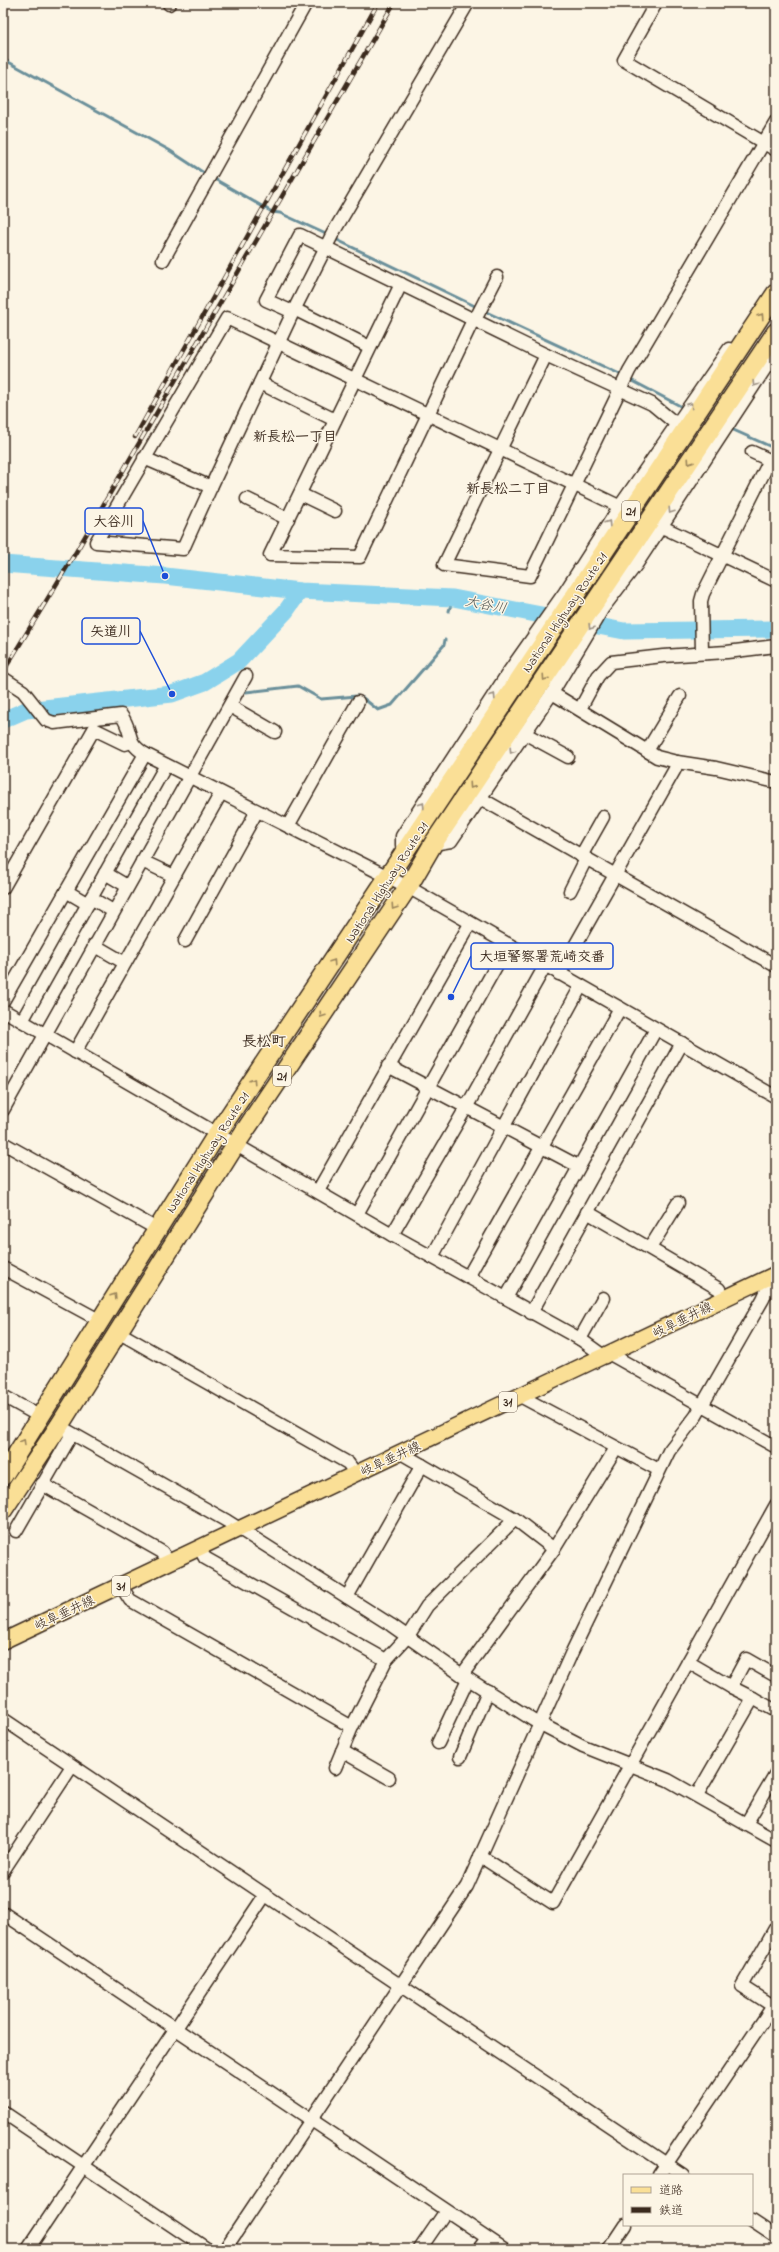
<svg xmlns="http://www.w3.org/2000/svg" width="779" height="2252" font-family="'Indie Flower','Klee One',sans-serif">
<rect width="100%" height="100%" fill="#fcf5e5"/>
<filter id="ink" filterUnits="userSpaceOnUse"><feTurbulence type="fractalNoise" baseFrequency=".025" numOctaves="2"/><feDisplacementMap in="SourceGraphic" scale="8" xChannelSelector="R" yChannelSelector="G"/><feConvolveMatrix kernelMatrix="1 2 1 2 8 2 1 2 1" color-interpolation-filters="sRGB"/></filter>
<g filter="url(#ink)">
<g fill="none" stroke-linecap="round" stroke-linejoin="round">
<g stroke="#6a8f9a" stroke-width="3">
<polyline points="3,59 169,150 207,175"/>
<polyline points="211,177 272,212 280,213 328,235"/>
<polyline points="333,238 477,307"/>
<polyline points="482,310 624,376"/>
<polyline points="629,379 684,408"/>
<polyline points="729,428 776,449"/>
<polyline points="449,611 453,598"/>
<polyline points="246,692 298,686 321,699 357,696 363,698 378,710 392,705 444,645 445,640"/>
</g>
<g stroke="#8ad2ec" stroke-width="17">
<polyline points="3,564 165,576 300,591 453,598 624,631 776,629"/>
<polyline points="3,720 26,710 172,694 205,682 239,661 286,611 300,591"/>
</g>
<g stroke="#3b2a1e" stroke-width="15">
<g id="minor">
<polyline points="656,3 624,60 776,150"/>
<polyline points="169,4 170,3"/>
<polyline points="163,260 306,3"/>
<polyline points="401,284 270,555 360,557 474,318 478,314 497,277"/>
<polyline points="294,309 370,347"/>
<polyline points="293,312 266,300 300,235 546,355 652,404 676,424"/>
<polyline points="546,355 444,565 530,576 629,371 776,122"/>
<polyline points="260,383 335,420"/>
<polyline points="752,452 776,463"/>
<polyline points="144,458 211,487 183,549 96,542 227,318 625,509"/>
<polyline points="211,487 293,312 333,233 468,3"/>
<polyline points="300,494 335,511"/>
<polyline points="247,499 288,519"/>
<polyline points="656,524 776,581"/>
<polyline points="702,653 701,601 703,594 770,460"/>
<path d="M3,678L23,691L46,720L54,723L121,715C134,732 124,741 145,754L408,887L776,1097"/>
<polyline points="552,693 657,757 677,762 716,768 776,782"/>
<polyline points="230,706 275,732"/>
<polyline points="580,709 598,676 611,662 663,656 727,652 776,646"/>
<polyline points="524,733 568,757"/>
<polyline points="647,751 680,696"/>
<polyline points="480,798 776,966"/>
<polyline points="288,826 358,702"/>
<polyline points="433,844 451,841 552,693 603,608 636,565 776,352"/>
<polyline points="406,851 402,845 402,836 508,673 565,592 620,506 729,349"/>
<polyline points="581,856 603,817"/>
<polyline points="142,861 174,876"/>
<polyline points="105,873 127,886"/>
<polyline points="3,888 94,729 125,744 131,742"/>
<polyline points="66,891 88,904"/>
<polyline points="570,891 586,859"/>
<polyline points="91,898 113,911"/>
<polyline points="185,941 257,811"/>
<polyline points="94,945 125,963"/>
<polyline points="559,974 675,769 677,762"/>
<polyline points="3,1001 145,754"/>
<polyline points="3,1010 392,1235 580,1339 605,1357"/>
<polyline points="22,1021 166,765"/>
<polyline points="75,1052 221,793"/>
<polyline points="388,1066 578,1166"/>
<polyline points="3,1110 246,676"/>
<polyline points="3,1143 157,1229"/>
<polyline points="318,1191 470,924"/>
<polyline points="587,1212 719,1289 725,1299"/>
<polyline points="357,1214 508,945"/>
<polyline points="392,1235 467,1106 545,966"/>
<polyline points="650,1248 678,1203"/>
<polyline points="432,1257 581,986"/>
<polyline points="3,1268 99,1320"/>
<polyline points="468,1277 620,1008"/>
<polyline points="506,1298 656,1029"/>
<polyline points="531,1313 682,1043"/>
<polyline points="118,1332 348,1463 356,1474"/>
<polyline points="580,1339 603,1298"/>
<polyline points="610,1354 776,1447"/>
<polyline points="3,1396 39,1416"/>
<polyline points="520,1396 659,1470"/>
<polyline points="59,1426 227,1521 391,1625 462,1675 533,1720 583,1746 668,1780 776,1841"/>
<polyline points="401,1453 515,1519 554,1549"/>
<polyline points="42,1484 162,1552 169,1562"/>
<polyline points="16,1531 72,1434"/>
<polyline points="200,1549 205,1558 386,1660 408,1636 427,1606 515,1519"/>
<polyline points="121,1586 130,1600 352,1727 386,1660"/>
<polyline points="347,1597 422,1465"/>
<polyline points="688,1662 731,1687 746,1659 776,1676"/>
<polyline points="462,1675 554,1549 616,1448"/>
<polyline points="753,1698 776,1711"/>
<polyline points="3,1719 683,2175"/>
<polyline points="438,1743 468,1679"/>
<polyline points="342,1751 389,1778"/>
<polyline points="460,1757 488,1691"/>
<polyline points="335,1768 352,1727"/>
<polyline points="697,1795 753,1698 731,1687"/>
<polyline points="746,1824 776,1773"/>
<polyline points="480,1856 553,1903 776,1505"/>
<polyline points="3,1871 72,1766"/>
<polyline points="3,1913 504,2249"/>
<polyline points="3,2112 207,2249"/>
<polyline points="659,2175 773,2006 742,1986 776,1927"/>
<polyline points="752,2221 776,2237"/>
<polyline points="28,2249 265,1895"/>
<polyline points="225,2249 467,1886 572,1652 669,1451 696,1416 763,1299 774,1275"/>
<polyline points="420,2249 446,2211"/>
<polyline points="479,2249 487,2238"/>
<polyline points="609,2249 625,2225"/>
</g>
</g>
<g stroke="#3b2a1e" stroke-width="18">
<polyline id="major" points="3,1641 776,1274"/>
</g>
<g stroke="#3b2a1e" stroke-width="21">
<g id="highway">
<polyline points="3,1476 217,1134 776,293"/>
<polyline points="3,1510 59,1426 236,1144 408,887 433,844 776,332"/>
</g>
</g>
<use href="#minor" stroke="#fcf5e5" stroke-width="12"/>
<use href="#major" stroke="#fadf96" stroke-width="15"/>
<use href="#highway" stroke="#fadf96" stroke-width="18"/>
<g stroke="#3b2a1e" stroke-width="4.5">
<g id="rail">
<polyline points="135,437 378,3"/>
<polyline points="3,672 76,552 394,3"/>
</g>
</g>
<use href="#rail" stroke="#fcf5e5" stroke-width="3" stroke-dasharray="9" stroke-linecap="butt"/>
</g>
<defs><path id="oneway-chevron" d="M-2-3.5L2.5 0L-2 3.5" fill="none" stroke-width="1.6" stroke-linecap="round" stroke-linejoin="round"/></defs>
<g stroke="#9a845a">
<use href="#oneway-chevron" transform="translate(761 316) rotate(-56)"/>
<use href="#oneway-chevron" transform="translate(690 462) rotate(124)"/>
<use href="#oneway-chevron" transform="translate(545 678) rotate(124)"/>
<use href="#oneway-chevron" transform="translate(472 786) rotate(124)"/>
<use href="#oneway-chevron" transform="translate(394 907) rotate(124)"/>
<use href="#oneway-chevron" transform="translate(333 962) rotate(-56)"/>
<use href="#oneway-chevron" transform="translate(322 1015) rotate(124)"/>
<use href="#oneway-chevron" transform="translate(253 1081) rotate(-56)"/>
<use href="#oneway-chevron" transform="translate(114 1296) rotate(-57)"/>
<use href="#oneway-chevron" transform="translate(23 1442) rotate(-59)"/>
</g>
<g stroke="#9c9082">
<use href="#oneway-chevron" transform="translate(755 384) rotate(122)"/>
<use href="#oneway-chevron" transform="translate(690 405) rotate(-55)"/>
<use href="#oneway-chevron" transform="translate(671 511) rotate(123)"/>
<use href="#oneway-chevron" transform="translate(608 523) rotate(-57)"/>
<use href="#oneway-chevron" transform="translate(591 627) rotate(122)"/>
<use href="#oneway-chevron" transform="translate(493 696) rotate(-57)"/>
<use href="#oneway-chevron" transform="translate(512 751) rotate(124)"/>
<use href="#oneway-chevron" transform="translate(422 805) rotate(-57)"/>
</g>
</g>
<g text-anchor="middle" stroke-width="3" stroke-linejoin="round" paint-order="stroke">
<g fill="#fcf5e5" stroke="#75675a" stroke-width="1">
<rect x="622" y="501" width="18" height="20" rx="3"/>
<rect x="273" y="1066" width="18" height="20" rx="3"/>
<rect x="499" y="1392" width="18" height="20" rx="3"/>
<rect x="112" y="1576" width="18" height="20" rx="3"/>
</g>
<g font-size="12" font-weight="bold" fill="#3b2a1e">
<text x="631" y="515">21</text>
<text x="282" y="1080">21</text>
<text x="508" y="1406">31</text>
<text x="121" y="1590">31</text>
</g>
<g font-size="13" fill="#3b2a1e" stroke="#fcf5e5">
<text transform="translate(564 612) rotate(-56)" y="5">National Highway Route 21</text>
<text transform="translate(386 882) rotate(-57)" y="5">National Highway Route 21</text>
<text transform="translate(207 1152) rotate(-57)" y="5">National Highway Route 21</text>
<text transform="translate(682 1319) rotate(-26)" y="5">岐阜垂井線</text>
<text transform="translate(390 1458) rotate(-25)" y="5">岐阜垂井線</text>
<text transform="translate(64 1612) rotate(-25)" y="5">岐阜垂井線</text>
</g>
<g font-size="14" font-weight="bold" fill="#3b2a1e" stroke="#fcf5e5">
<text x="295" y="441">新長松一丁目</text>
<text x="508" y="493">新長松二丁目</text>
</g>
<g font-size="14" font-style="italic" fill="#4f5452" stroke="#fcf5e5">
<text transform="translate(486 604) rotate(11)" y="5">大谷川</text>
</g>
<g font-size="15" font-weight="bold" fill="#3b2a1e" stroke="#fcf5e5">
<text x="264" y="1046">長松町</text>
</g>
</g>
<path fill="none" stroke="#1d4ed8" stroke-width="1.5" d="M165 576L143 521M172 694L140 631M451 997L471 956"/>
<g fill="#1d4ed8" stroke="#fcf5e5" stroke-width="1.5">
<circle cx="165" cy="576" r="4"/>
<circle cx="172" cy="694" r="4"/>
<circle cx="451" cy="997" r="4"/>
</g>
<g fill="#fcf5e5" stroke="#1d4ed8" stroke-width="1.5">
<rect x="85" y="508" width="58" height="26" rx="4"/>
<rect x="82" y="618" width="58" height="26" rx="4"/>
<rect x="471" y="943" width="142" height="26" rx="4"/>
</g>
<g font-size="14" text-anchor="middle" font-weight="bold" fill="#3b2a1e">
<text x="114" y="526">大谷川</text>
<text x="111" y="636">矢道川</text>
<text x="542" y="961">大垣警察署荒崎交番</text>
</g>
<rect width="779" height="2252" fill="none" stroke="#fcf5e5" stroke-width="16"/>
<rect x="8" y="8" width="763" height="2236" fill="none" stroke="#3b2a1e" stroke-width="1.5" filter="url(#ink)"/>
<rect x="623" y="2174" width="130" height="52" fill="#fcf5e5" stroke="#afa495"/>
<rect x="631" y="2187" width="20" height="6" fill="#fadf96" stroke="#afa495"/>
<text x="659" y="2194" font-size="12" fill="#3b2a1e">道路</text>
<rect x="631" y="2207" width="20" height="6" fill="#3b2a1e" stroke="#afa495"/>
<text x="659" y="2214" font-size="12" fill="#3b2a1e">鉄道</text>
</svg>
